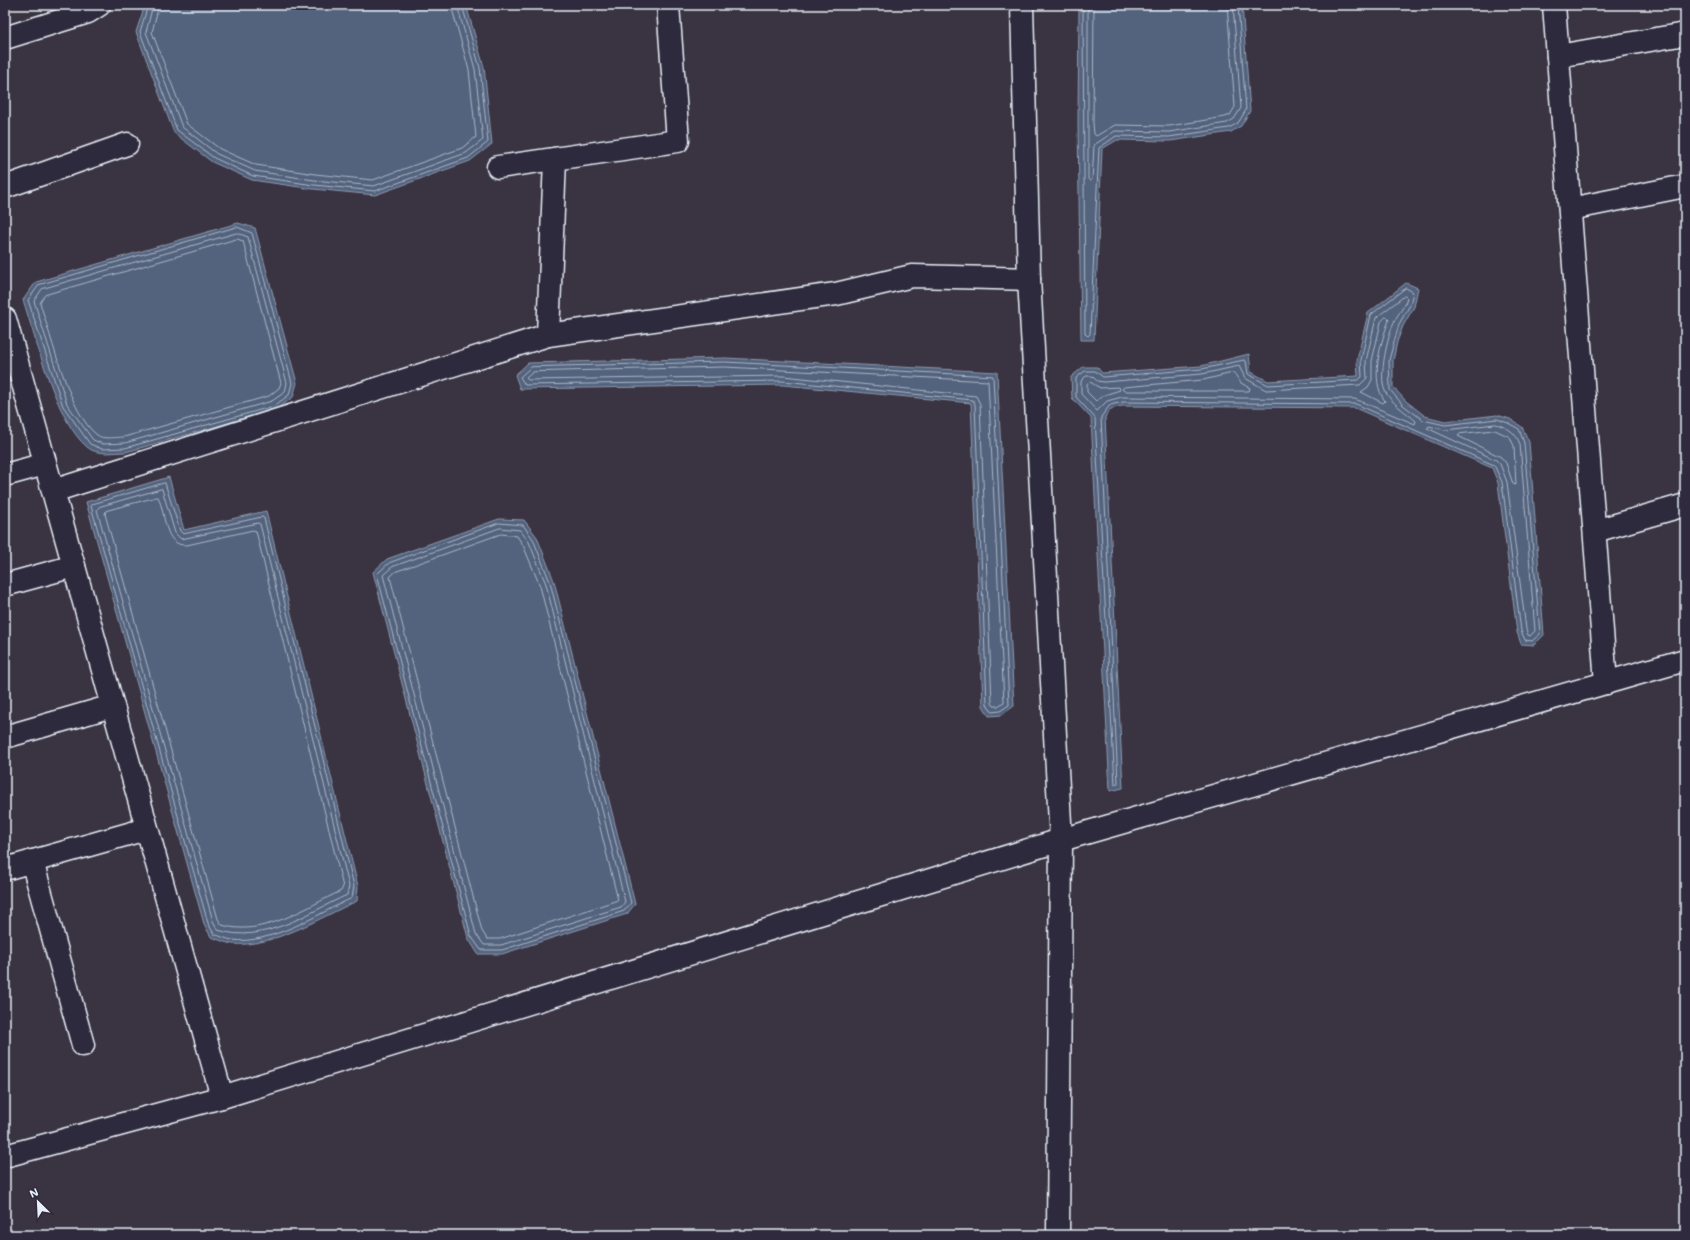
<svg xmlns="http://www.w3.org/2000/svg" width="1690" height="1240" font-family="Mali,sans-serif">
<rect width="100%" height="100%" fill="#3a3342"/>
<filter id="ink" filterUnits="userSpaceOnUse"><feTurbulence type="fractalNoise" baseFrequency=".025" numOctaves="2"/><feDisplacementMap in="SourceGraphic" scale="8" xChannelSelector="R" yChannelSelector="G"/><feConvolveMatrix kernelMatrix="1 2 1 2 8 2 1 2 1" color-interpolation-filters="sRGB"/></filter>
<g filter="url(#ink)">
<g fill="#53627d" stroke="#8f9bae">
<polygon points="145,5 466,5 484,67 492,144 470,161 375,195 313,189 252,180 212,162 174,133 136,32"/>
<polygon points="1079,5 1242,5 1250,111 1241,126 1231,132 1170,141 1117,140 1102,149 1094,340 1081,340 1078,123"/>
<path d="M238,223L255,228L297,383L293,397L277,409L126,452C114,452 97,456 87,447C56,421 36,339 23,300L36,282Z"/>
<polygon points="1406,283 1418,288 1414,307 1403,326 1397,342 1393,361 1393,387 1406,401 1425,416 1445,421 1497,415 1510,419 1522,427 1529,442 1544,635 1534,645 1521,644 1517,632 1498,483 1492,468 1355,408 1122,406 1111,409 1105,417 1123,788 1110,791 1091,418 1072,398 1071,377 1083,367 1097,367 1102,373 1201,366 1249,354 1251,372 1268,381 1358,376 1357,360 1368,313"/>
<polygon points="725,358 997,372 1014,706 1002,715 989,716 983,706 971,403 783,385 520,389 515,375 528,363"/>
<path d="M169,477L184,530L266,511L358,886L357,901C321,917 273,948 232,944C225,943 218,939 211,937L204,924L86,502Z"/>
<polygon points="499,519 524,520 537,537 554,581 635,904 627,914 502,954 478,954 468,938 373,572 387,559"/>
</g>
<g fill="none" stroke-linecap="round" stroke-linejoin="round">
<g stroke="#acb8c7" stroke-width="1">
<polyline points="148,5 140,32 177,130 214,158 253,176 314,185 375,191 468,158 488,142 480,68 462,5"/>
<polyline points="153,5 146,32 182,127 217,154 255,171 314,180 374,186 466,153 483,140 475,69 457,5"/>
<polyline points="159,5 152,32 187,124 220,149 256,165 315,174 373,180 462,148 476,137 469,70 451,5"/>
<polyline points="1083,5 1085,334 1088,336 1090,334 1099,148 1116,136 1169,137 1229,128 1238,123 1246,110 1238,5"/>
<polyline points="1088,5 1088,179 1090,181 1092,180 1094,145 1115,131 1169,132 1227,123 1234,119 1241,108 1233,5"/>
<polyline points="1094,5 1093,123 1094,134 1096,136 1115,125 1169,126 1225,117 1230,115 1235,107 1227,5"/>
<polygon points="237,227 252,233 292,383 289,395 274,406 125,448 102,449 90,444 63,406 28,300 39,285"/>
<polygon points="237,233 248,237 287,383 285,392 272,401 125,443 103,444 93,440 67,404 34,301 42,289"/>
<path d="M237,239L243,241L281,383L279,388L269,396L124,437C116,437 103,440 97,435C70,415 51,336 40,303L45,295Z"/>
<polygon points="1406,288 1413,292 1410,305 1399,324 1389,360 1390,390 1403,405 1423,420 1445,425 1497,419 1508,423 1519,429 1524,443 1540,634 1532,641 1525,640 1521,631 1502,482 1494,465 1356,404 1123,402 1110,405 1101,417 1118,783 1115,785 1095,418 1076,397 1076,378 1085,371 1095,371 1103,377 1202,369 1244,360 1246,361 1248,374 1268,385 1358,380 1362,377 1361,360 1371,315"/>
<path d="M1405,296L1407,298C1405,307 1398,313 1394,322C1388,336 1378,376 1385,391C1391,403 1406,412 1416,421L1415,424L1355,399L1122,397L1107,401L1097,411L1081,394V381L1086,376H1092L1097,381L1104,382L1202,374L1239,366L1245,378L1266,390L1360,385L1367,378L1366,361L1376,318Z"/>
<path d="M1386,317L1389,320C1381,342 1369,380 1385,401L1383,403L1361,392L1368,387L1372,380V361L1381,322Z"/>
<polygon points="725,362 993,376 1009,705 1000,711 992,712 987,704 975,404 973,400 783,381 525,385 520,377 531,367"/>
<polygon points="725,367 988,381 1004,702 998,706 994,706 992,703 980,404 976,396 783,376 528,380 526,378 533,372"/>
<polygon points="1234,373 1241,383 1250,388 1249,391 1124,391 1122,389 1124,387 1203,380"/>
<polygon points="1090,382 1100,388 1119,387 1120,390 1104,395 1096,401 1087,392 1087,384"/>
<path d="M1496,424C1509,428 1515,432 1520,444L1535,631L1530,636L1528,635L1526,629L1507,482L1500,464L1496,460L1427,428L1429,426L1445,430Z"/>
<polygon points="1495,430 1510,437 1514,446 1516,485 1513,484 1506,463 1501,457 1458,436 1460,434"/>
<path d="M165,483L180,531L183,534L262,517L264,518L354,886L352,898C318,914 270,945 232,940C226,939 220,936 214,934L208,923L91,506L93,504Z"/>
<path d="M162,489L175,533L181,539L258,523L260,524L349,886L347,895C307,913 263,945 218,930L213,921L97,510L99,507Z"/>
<path d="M158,497C166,512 163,547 187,545L253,530L256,531L343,887L341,891C306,907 262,938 222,925L218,919L105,514L106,511Z"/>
<polygon points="499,523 523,525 533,539 550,582 631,903 624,911 502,950 481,950 471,936 377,574 389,563"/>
<polygon points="500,528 520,530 529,542 546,584 625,902 621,907 501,945 484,945 476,934 383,575 392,567"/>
<polygon points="501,534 517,536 523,545 540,586 618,900 500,939 487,939 482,931 390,577 395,572"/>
</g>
<g stroke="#e8f1f8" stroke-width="25">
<g id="minor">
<polyline points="1022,5 1029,279 1061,840 1058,1235"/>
<polyline points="1554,5 1606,683"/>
<polyline points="5,38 88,12 99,5"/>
<polyline points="1558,56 1685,34"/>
<polyline points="498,167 678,141 668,5"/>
<polyline points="5,187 127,144"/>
<polyline points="1570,209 1685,186"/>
<polyline points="5,319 222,1097"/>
<polyline points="548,335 555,159"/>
<polyline points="5,475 45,464"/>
<polyline points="53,491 548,335 836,294 912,276 1029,279"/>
<polyline points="1595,531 1685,505"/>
<polyline points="5,585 74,566"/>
<polyline points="5,737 112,706"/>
<polyline points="32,861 83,1045"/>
<polyline points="5,869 146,829"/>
<polyline points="5,1156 222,1097 1061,840 1685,660"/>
</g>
</g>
<use href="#minor" stroke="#2f2a3d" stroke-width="22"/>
</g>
</g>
<rect width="1690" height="1240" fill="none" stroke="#2f2a3d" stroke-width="20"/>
<rect x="10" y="10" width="1670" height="1220" fill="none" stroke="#e8f1f8" stroke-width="1.5" filter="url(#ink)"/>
<g transform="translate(38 1202) rotate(336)" stroke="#2f2a3d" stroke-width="3" paint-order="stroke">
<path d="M0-3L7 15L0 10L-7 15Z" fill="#e8f1f8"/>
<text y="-6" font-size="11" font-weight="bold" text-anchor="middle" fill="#e8f1f8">N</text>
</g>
</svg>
